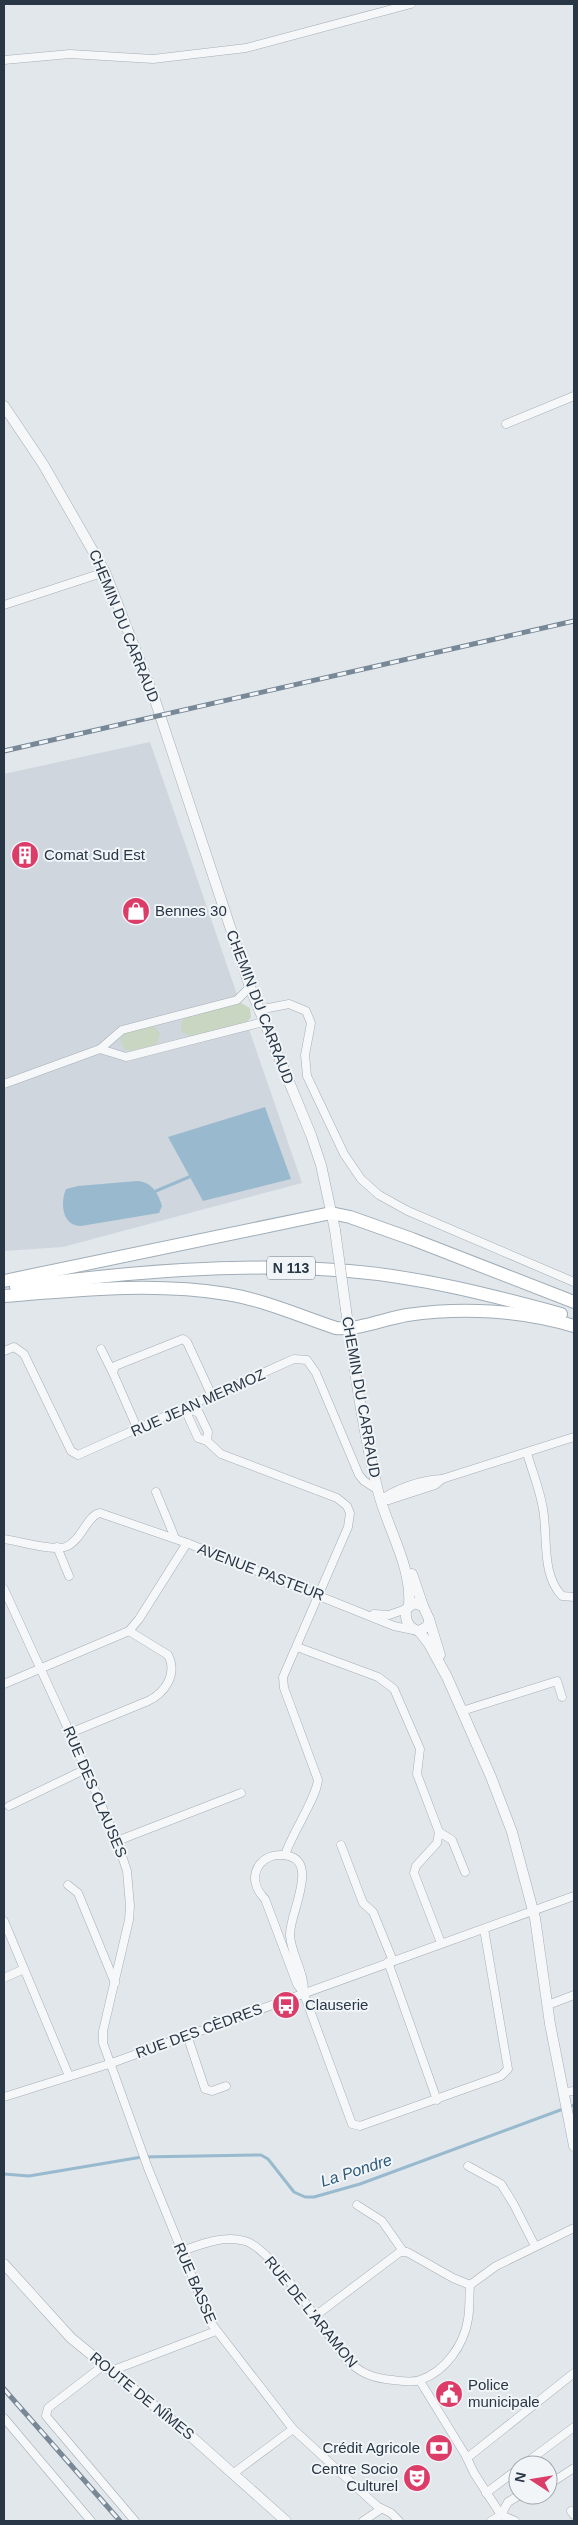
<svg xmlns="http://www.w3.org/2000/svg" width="578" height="2525" font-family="Helvetica,sans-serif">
<rect width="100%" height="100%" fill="#e1e7eb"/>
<polygon fill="#cfd6de" points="150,742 302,1183 63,1247 4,1251 4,774"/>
<g fill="#c9d6c2">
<polygon points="241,1003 250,1008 251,1017 248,1021 193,1036 189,1036 181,1031 181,1023 185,1017"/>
<polygon points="149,1027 155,1027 160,1033 157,1044 131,1051 124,1049 120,1040 124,1034"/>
</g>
<g fill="#99bace">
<polygon points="265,1107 291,1179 203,1201 168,1137"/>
<path d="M137,1181C152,1182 158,1193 162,1206L159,1213L81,1226C62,1226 60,1203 66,1189L78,1186Z"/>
</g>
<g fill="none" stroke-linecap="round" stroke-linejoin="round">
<g stroke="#99bace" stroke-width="3">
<polyline points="156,1191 189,1177"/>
<polyline points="4,2174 29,2176 142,2157 261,2155 268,2159 294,2192 305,2197 314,2197 360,2184 574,2105"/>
</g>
<g stroke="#a6aeb6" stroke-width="9">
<g id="minor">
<polyline points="4,60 70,54 153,59 246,48 411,4"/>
<polyline points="506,424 574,396"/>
<polyline points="4,605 105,572"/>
<polyline points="258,1010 289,1004 306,1011 311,1023 305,1055 307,1076 344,1154 361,1179 379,1195 408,1211 574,1282"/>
<polyline points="100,1049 126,1057 263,1022"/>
<polyline points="4,1084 100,1049 122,1030 237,1000 250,987"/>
<polyline points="101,1349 113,1373"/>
<polyline points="4,1351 14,1347 24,1354 71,1451 78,1455 294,1359 307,1360 316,1373 359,1475 364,1481 378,1490"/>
<path d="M190,1407L188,1416L198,1438L207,1441L221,1454L337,1498L347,1506L350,1513L348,1527L283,1677L284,1688L318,1780C316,1799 292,1833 285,1855"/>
<polyline points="190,1409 199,1413 208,1432 207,1441"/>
<polyline points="138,1430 113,1373 115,1366 183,1339 187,1342 212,1396"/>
<path d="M527,1453C532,1471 540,1490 543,1509C548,1537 541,1574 562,1596L574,1597"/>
<polyline points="156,1492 175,1538"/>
<path d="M381,1500C395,1489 424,1479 442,1479L574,1437"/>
<polyline points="381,1500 389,1500 435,1485 442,1479"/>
<path d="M4,1539C19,1541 51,1551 65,1547C81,1542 87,1515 100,1513L187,1543"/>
<polyline points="57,1547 69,1576"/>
<polyline points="4,1589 70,1733 117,1841 127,1871 130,1906 129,1920 103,2031 103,2043 148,2168 211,2323 293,2429 377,2506 391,2513 399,2521"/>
<polyline points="374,1614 389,1615 406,1609"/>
<polyline points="297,1647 378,1677 394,1689 420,1749 417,1774 439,1832 437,1843 416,1866 414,1873 441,1943"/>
<polyline points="4,1684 129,1631 139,1619 187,1543 394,1626 413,1630"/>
<polyline points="462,1711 557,1681 562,1697"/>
<path d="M70,1733L148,1701C165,1693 178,1674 168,1655L129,1631"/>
<polyline points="9,1806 86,1769"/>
<polyline points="439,1832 452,1840 465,1872"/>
<polyline points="117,1841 241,1793"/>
<polyline points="341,1845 363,1903 373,1912 393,1961"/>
<polyline points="68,1885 78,1893 115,1983"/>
<polyline points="4,1921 69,2076"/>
<polyline points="388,1962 437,2100"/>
<polyline points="4,1978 24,1969"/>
<path d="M304,1994C305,1972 291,1955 290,1935C289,1913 324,1855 280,1855C272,1855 265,1858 260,1864C251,1876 255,1889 265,1899L297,1984L304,1994L352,2124L360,2126L501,2076L508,2069L484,1929"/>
<polyline points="548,2005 574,1995"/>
<polyline points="187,2035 205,2089 212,2091 226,2086"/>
<polyline points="565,2092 574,2091"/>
<polyline points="4,2097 109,2064 574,1896"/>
<polyline points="468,2166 501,2184 513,2203 535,2246"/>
<polyline points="357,2205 382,2221 403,2251"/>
<path d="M182,2251C202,2244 223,2235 245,2241C272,2248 327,2334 346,2359C361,2374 373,2378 393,2380C401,2381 412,2383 420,2380C445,2372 464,2345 468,2319C470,2308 469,2296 470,2285L496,2266L574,2228"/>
<polyline points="315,2316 400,2252 407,2252 453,2278 470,2285"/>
<polyline points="104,2365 48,2408 46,2416 135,2521"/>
<polyline points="111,2371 216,2331"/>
<polyline points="420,2381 466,2456 474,2473 501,2515 491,2521"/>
<polyline points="4,2418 91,2521"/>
<polyline points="467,2458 574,2373"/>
<polyline points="523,2465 574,2427"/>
<polyline points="234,2473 293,2429"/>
<polyline points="548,2485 574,2468"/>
<polyline points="486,2493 518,2469"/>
<polyline points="571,2511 574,2515"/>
<polyline points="363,2521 381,2509"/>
<polyline points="515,2521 501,2515 508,2502 520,2495"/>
</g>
</g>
<g stroke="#a6aeb6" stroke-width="11">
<g id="tertiary">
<polyline points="4,406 43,464 105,572 155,700 250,987 311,1135 321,1165 335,1230"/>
<path d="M346,1310C355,1371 363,1432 378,1491C387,1528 412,1566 409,1605"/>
<polyline points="412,1574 423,1606"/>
<path d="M414,1603L423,1606L429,1619L428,1626L419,1631C407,1628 405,1619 406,1609Z"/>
<polyline points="429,1619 440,1655"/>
<polyline points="419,1631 429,1644 447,1677 491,1777 512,1832 535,1918 550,2024 574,2146"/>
<polyline points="4,2264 71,2338 185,2431 286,2521"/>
</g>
</g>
<g stroke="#a0adb8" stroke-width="14">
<g id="primary">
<polyline points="4,1281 331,1213 350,1217 412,1239 574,1302"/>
<path d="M16,1287C126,1272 238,1262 349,1271C421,1277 491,1295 561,1314"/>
<path d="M4,1296C78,1290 154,1282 227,1294C264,1300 300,1316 336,1328C360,1330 383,1319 407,1315C462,1307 521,1310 574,1326"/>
</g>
</g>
<use href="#minor" stroke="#f5f7f9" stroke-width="8"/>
<use href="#tertiary" stroke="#f5f7f9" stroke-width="10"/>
<use href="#primary" stroke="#fff" stroke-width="12"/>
<g stroke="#798897" stroke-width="5">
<g id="rail">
<polyline points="4,751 574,621"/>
<polyline points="4,2389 120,2521"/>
</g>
</g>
<use href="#rail" stroke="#f1f5f8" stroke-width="3" stroke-dasharray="9" stroke-linecap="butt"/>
<g stroke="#a6aeb6" stroke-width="11" stroke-linecap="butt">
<polyline id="tertiary-bridge" points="335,1230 346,1310"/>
</g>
<use href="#tertiary-bridge" stroke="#f5f7f9" stroke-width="10"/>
</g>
<defs>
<g id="building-disc" transform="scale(1.4375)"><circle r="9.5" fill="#db3c68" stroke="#f1f5f8"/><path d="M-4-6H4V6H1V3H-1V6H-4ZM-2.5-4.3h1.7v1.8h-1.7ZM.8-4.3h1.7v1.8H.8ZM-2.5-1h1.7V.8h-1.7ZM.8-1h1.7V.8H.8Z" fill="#fff"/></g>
<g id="shop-disc" transform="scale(1.4375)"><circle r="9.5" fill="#db3c68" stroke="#f1f5f8"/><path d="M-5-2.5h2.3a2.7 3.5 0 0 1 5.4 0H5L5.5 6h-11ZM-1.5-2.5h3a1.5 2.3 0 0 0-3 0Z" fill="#fff"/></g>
<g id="bus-disc" transform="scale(1.4375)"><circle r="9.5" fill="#db3c68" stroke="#f1f5f8"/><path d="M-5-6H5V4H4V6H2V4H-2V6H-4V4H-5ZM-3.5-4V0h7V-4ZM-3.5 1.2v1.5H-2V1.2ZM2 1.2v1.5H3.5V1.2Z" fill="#fff"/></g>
<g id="civic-disc" transform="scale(1.4375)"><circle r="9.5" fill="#db3c68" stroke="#f1f5f8"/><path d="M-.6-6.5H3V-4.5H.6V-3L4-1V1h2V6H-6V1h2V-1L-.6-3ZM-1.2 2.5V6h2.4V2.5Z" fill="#fff"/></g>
<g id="bank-disc" transform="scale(1.4375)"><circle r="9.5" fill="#db3c68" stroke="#f1f5f8"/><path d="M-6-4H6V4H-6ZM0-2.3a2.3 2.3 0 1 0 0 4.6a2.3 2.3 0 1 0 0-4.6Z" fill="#fff"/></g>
<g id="theatre-disc" transform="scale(1.4375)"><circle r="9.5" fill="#db3c68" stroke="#f1f5f8"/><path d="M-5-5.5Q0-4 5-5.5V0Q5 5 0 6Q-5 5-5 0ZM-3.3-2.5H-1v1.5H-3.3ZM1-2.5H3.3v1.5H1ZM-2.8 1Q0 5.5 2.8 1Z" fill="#fff"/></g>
</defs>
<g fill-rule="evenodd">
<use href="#building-disc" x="25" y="855"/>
<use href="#shop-disc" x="136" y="911"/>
<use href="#bus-disc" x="286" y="2005"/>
<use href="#civic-disc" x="449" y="2394"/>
<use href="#bank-disc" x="439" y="2448"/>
<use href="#theatre-disc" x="417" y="2478"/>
</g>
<g text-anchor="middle" stroke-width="4" stroke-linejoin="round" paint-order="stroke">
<rect fill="#f1f5f8" stroke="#646f7b" stroke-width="1" x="267" y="1256.5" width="48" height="23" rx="4"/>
<g font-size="14" font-weight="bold" fill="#283645">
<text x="291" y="1273">N 113</text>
</g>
<g font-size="15" fill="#283645" stroke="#f1f5f8">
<text transform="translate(124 626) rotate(68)" y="5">CHEMIN DU CARRAUD</text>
<text transform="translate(260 1007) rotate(69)" y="5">CHEMIN DU CARRAUD</text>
<text transform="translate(361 1397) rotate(80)" y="5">CHEMIN DU CARRAUD</text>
<text transform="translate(198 1403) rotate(-24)" y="5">RUE JEAN MERMOZ</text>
<text transform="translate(261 1572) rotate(21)" y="5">AVENUE PASTEUR</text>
<text transform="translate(95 1792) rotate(67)" y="5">RUE DES CLAUSES</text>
<text transform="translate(199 2031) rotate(-20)" y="5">RUE DES CÈDRES</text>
<text transform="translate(195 2283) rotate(67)" y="5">RUE BASSE</text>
<text transform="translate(311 2312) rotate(51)" y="5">RUE DE L'ARAMON</text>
<text transform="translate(142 2396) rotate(39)" y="5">ROUTE DE NÎMES</text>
</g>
<g font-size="15" fill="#283645" stroke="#f1f5f8" text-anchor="start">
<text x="44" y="860">Comat Sud Est</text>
<text x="155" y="916">Bennes 30</text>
<text x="305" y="2010">Clauserie</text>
<text x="468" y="2390">Police<tspan x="468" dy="17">municipale</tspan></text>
<text x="420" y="2453" text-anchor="end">Crédit Agricole</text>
<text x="398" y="2474" text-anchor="end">Centre Socio<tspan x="398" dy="17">Culturel</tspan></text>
</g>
<g font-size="16" font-style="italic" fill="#2e5b7d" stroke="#f1f5f8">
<text transform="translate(356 2170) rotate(-18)" y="6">La Pondre</text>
</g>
</g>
<rect width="578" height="2525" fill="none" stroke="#283645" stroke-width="10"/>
<g transform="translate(533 2480) rotate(282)"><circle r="24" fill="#f1f5f8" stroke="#a1a9b0"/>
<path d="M0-4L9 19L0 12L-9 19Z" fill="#db3c68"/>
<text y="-8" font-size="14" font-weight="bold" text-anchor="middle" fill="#283645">N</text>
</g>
</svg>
